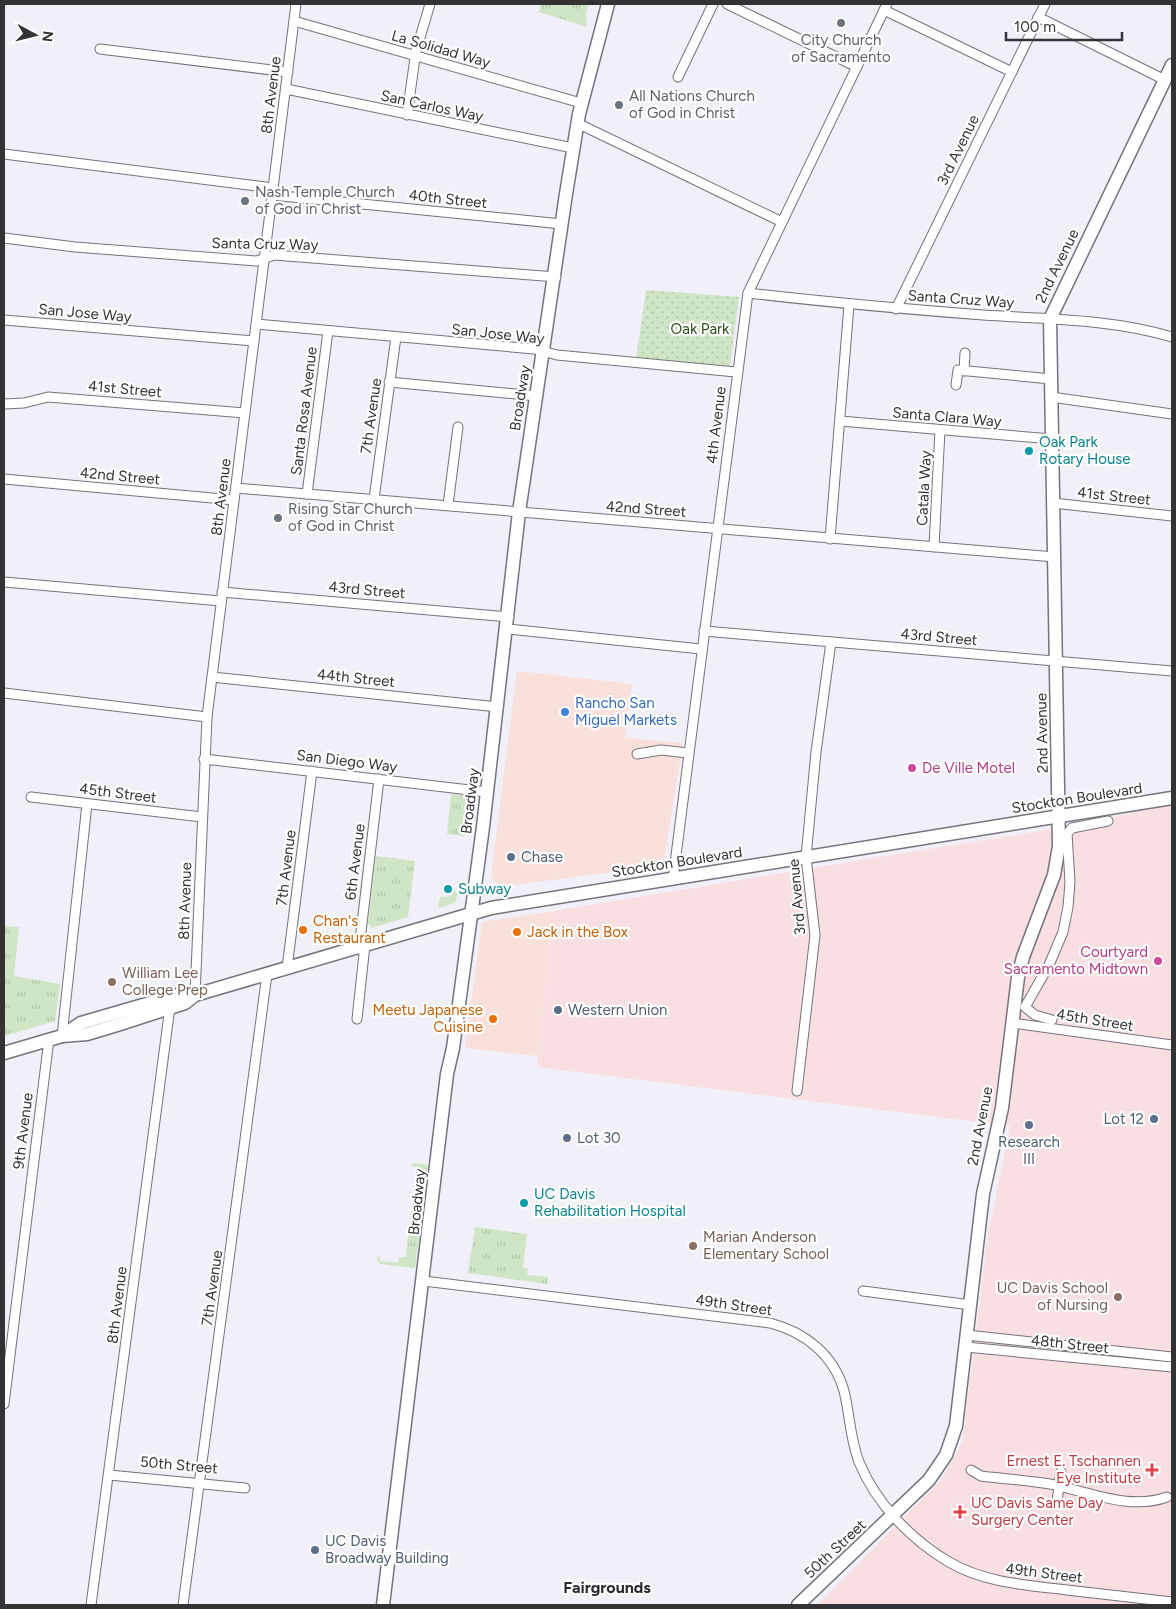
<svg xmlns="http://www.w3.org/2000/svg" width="1176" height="1609" font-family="Figtree,sans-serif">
<defs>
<pattern id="grass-tufts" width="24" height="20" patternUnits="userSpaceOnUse" patternTransform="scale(1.25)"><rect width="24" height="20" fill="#cfe5c6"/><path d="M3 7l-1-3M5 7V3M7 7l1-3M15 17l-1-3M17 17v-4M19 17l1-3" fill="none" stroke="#b2c5ab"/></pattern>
<pattern id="park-dots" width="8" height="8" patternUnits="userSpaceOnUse" patternTransform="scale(1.25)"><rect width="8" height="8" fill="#cfe5c6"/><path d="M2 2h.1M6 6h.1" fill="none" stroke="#b2c5ab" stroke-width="1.8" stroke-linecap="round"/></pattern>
</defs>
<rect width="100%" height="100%" fill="#f1eff8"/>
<g fill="#fae0db">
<polygon points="517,671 632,684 625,738 683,743 663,865 501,887 491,877"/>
<polygon points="553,911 538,1056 465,1048 482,922"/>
</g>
<polygon fill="#fadfe2" points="1172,804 1172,1605 817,1605 942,1479 962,1443 988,1234 1010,1126 537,1067 553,911 1069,826"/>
<g fill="url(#grass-tufts)">
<polygon points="541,4 589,4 586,13 587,27 539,12"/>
<polygon points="451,794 466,795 472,801 465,836 447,834"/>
<polygon points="376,856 415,861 408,917 372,928 368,923"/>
<polygon points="455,891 458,892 455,903 438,908 440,897 451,896"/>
<polygon points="4,926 19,927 14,976 60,984 55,1021 4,1036"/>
<polygon points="414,1163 428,1165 422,1208 412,1209 417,1167 411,1166"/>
<polygon points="411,1211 422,1215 415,1268 380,1264 377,1260 379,1255 380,1261 398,1263 400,1257 406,1257"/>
<polygon points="475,1227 527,1234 523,1268 528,1269 527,1275 548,1277 547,1284 468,1273"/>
</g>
<polygon fill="url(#park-dots)" points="646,290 739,297 730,366 636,359"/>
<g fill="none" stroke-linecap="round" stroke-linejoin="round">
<g stroke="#75737b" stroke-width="11">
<g id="street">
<polyline points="727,4 857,67"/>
<polyline points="884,10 1012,72"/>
<polyline points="1038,17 1165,80"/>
<polyline points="294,21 581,103"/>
<polyline points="100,49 288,72"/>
<polyline points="678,77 713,4"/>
<polyline points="286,89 573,148"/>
<polyline points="407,115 416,51 430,4"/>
<polyline points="577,123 782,222"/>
<polyline points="4,154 273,188"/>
<polyline points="272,195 562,224"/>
<polyline points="4,238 75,247 257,261 274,255 556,277"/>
<path d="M748,293C826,302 904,309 983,315C1046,319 1112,319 1172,337"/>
<polyline points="896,309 1045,4"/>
<polyline points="4,320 254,341"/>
<polyline points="256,324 534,349 557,355 736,372"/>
<polyline points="964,371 965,353"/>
<polyline points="389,382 537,396"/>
<polyline points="956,385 958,370 1051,379"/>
<polyline points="1051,397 1172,414"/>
<polyline points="4,404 24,403 48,397 245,413"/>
<polyline points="840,421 1052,439"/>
<polyline points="4,479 234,500"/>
<polyline points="236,488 1055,557"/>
<polyline points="307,494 328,331"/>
<polyline points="374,499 396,337"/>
<polyline points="1053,503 1172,516"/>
<polyline points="448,505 458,427"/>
<polyline points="830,539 849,305"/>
<polyline points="934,547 940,430"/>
<polyline points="4,582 221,601"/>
<polyline points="222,592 509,617"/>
<polyline points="508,629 701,649"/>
<polyline points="704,631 1172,671"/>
<polyline points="212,677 498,707"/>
<polyline points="4,693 207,717"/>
<polyline points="637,754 661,750 688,753"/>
<polyline points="204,759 487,792"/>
<polyline points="31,797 202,817"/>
<polyline points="673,879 748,293 887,4"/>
<polyline points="359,949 379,779"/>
<polyline points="287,968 312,771"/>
<polyline points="195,995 207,717 296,4"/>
<polyline points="357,1019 365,945"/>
<polyline points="1052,1020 1035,1015 1025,1007 1049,965 1063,932 1068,907 1070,882 1067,834 1072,828 1108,821"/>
<polyline points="1012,1023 1172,1045"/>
<polyline points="62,1036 87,804"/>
<polyline points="797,1091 815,935 806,857 816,752 831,642"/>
<path d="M424,1281L770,1323C805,1332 834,1355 844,1391C850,1415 850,1439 859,1462C876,1503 910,1539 949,1562C985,1583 1026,1585 1067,1590C1102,1594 1137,1598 1172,1602"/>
<polyline points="863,1291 971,1305"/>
<polyline points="967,1335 1172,1357"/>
<polyline points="966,1347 1172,1367"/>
<polyline points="4,1404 49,1039"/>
<path d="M971,1470L981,1476C1004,1479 1027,1480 1050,1484C1087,1491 1129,1511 1167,1497"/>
<polyline points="109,1475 245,1488"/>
<polyline points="1057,1501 1061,1472"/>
<polyline points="91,1605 170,1007"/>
<polyline points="183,1605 267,974"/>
</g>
</g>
<g stroke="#75737b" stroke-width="15">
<g id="secondary">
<polyline points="62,1036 81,1023 181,994 195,995 491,908 1172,798"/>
<polyline points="4,1053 62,1036 87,1034 117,1025 185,1003 195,995"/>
<polyline points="383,1605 447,1074 453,1048 483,827 519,512 566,194 579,114 608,4"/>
<polyline points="798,1605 929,1480 946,1455 956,1426 983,1194 1002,1108 1018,977 1023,957 1054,875 1059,846 1050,319 1172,65"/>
</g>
</g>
<use href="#street" stroke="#fff" stroke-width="9"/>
<use href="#secondary" stroke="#fff" stroke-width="12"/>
</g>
<g fill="#6b7280" stroke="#fff" stroke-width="2">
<circle cx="841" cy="23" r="5"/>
<circle cx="619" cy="105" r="5"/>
<circle cx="245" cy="201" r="5"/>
<circle cx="278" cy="518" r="5"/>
</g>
<g fill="#0f9aa8" stroke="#fff" stroke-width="2">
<circle cx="1029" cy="451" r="5"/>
<circle cx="448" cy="889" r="5"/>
<circle cx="524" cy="1203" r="5"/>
</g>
<circle fill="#3f7fe0" stroke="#fff" stroke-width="2" cx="565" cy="712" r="5"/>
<g fill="#d1479c" stroke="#fff" stroke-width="2">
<circle cx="912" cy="768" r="5"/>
<circle cx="1158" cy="961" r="5"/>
</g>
<g fill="#5c6f8a" stroke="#fff" stroke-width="2">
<circle cx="511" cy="857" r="5"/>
<circle cx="558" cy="1010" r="5"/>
<circle cx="1154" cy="1119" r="5"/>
<circle cx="1029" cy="1125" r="5"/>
<circle cx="567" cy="1138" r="5"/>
<circle cx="315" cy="1550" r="5"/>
</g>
<g fill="#e8710a" stroke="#fff" stroke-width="2">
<circle cx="303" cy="930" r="5"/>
<circle cx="517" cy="932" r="5"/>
<circle cx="493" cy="1019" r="5"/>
</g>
<g fill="#8d6e63" stroke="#fff" stroke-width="2">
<circle cx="112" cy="982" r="5"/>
<circle cx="693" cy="1246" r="5"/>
<circle cx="1118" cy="1297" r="5"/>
</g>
<g fill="#e0444e" stroke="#fff" stroke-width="2">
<path d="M1149.5 1462.5h5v5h5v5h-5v5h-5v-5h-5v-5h5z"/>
<path d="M957.5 1504.5h5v5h5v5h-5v5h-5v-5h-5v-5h5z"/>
</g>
<g text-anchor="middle" stroke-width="4.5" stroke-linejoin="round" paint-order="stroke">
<g font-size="15" fill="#5b616d" stroke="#fff" text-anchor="start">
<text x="841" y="45" text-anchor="middle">City Church<tspan x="841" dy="17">of Sacramento</tspan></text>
<text x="629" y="101">All Nations Church<tspan x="629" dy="17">of God in Christ</tspan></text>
<text x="255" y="197">Nash Temple Church<tspan x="255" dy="17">of God in Christ</tspan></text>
<text x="288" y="514">Rising Star Church<tspan x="288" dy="17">of God in Christ</tspan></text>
</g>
<g font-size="15" fill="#333336" stroke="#fff">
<text transform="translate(441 49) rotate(16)" y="5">La Solidad Way</text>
<text transform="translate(271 95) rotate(-83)" y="5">8th Avenue</text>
<text transform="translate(432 106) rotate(12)" y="5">San Carlos Way</text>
<text transform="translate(958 150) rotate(-64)" y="5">3rd Avenue</text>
<text transform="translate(448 199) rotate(6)" y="5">40th Street</text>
<text transform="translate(265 244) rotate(1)" y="5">Santa Cruz Way</text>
<text transform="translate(1057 266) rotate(-64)" y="5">2nd Avenue</text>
<text transform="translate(961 299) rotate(4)" y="5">Santa Cruz Way</text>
<text transform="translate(85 313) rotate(5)" y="5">San Jose Way</text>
<text transform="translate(498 334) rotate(6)" y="5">San Jose Way</text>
<text transform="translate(125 389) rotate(5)" y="5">41st Street</text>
<text transform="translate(520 398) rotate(-81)" y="5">Broadway</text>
<text transform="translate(304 411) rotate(-83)" y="5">Santa Rosa Avenue</text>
<text transform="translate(371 416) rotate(-82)" y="5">7th Avenue</text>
<text transform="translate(947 417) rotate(5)" y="5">Santa Clara Way</text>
<text transform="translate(716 425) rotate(-83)" y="5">4th Avenue</text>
<text transform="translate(120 476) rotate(5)" y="5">42nd Street</text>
<text transform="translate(924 488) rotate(-87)" y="5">Catala Way</text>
<text transform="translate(1114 496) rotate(6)" y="5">41st Street</text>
<text transform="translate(221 497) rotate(-83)" y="5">8th Avenue</text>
<text transform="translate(646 509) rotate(4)" y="5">42nd Street</text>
<text transform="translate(367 590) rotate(5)" y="5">43rd Street</text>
<text transform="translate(939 637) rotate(5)" y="5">43rd Street</text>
<text transform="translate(356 678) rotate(6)" y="5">44th Street</text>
<text transform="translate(1042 733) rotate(-91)" y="5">2nd Avenue</text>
<text transform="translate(347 761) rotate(7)" y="5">San Diego Way</text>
<text transform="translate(118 793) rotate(7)" y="5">45th Street</text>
<text transform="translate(1077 798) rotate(-9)" y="5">Stockton Boulevard</text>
<text transform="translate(470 801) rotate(-83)" y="5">Broadway</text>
<text transform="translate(355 862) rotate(-83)" y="5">6th Avenue</text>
<text transform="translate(677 862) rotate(-9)" y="5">Stockton Boulevard</text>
<text transform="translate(286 868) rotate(-83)" y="5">7th Avenue</text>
<text transform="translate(797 897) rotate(-95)" y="5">3rd Avenue</text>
<text transform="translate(185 901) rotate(-88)" y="5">8th Avenue</text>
<text transform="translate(1095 1020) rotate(9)" y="5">45th Street</text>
<text transform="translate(980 1126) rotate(-79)" y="5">2nd Avenue</text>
<text transform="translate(23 1131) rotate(-83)" y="5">9th Avenue</text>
<text transform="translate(417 1202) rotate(-84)" y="5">Broadway</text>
<text transform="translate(212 1288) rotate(-82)" y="5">7th Avenue</text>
<text transform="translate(117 1305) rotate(-83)" y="5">8th Avenue</text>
<text transform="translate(734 1305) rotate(8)" y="5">49th Street</text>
<text transform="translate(1070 1344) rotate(6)" y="5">48th Street</text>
<text transform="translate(179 1465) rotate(5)" y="5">50th Street</text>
<text transform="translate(835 1549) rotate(-43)" y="5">50th Street</text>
<text transform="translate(1044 1573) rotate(7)" y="5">49th Street</text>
</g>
<g font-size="15" fill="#2e501d" stroke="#fff">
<text x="700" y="334">Oak Park</text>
</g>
<g font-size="15" fill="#0d838f" stroke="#fff" text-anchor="start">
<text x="1039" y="447">Oak Park<tspan x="1039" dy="17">Rotary House</tspan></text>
<text x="458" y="894">Subway</text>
<text x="534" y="1199">UC Davis<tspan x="534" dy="17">Rehabilitation Hospital</tspan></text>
</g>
<g font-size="15" fill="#366cbe" stroke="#fff" text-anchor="start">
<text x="575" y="708">Rancho San<tspan x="575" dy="17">Miguel Markets</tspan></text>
</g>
<g font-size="15" fill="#b23c85" stroke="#fff" text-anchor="start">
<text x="922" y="773">De Ville Motel</text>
<text x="1148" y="957" text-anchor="end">Courtyard<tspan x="1148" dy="17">Sacramento Midtown</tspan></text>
</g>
<g font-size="15" fill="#4e5e75" stroke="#fff" text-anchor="start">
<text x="521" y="862">Chase</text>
<text x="568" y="1015">Western Union</text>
<text x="1144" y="1124" text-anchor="end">Lot 12</text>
<text x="577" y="1143">Lot 30</text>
<text x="1029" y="1147" text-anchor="middle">Research<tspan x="1029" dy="17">III</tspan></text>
<text x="325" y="1546">UC Davis<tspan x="325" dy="17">Broadway Building</tspan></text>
</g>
<g font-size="15" fill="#c56008" stroke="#fff" text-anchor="start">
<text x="313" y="926">Chan's<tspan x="313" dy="17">Restaurant</tspan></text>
<text x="527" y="937">Jack in the Box</text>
<text x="483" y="1015" text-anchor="end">Meetu Japanese<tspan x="483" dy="17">Cuisine</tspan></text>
</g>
<g font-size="15" fill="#785e54" stroke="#fff" text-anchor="start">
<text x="122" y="978">William Lee<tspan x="122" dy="17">College Prep</tspan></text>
<text x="703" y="1242">Marian Anderson<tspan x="703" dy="17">Elementary School</tspan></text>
<text x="1108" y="1293" text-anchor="end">UC Davis School<tspan x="1108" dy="17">of Nursing</tspan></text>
</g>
<g font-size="15" fill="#be3a42" stroke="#fff" text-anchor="end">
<text x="1141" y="1466">Ernest E. Tschannen<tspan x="1141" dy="17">Eye Institute</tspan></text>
<text x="971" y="1508" text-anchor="start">UC Davis Same Day<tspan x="971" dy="17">Surgery Center</tspan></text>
</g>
<g font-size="16" font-weight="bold" fill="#2a282f" stroke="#fff">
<text x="607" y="1593">Fairgrounds</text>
</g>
</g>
<rect width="1176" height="1609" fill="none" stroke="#333336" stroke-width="10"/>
<g transform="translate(35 35) rotate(97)" stroke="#ffffff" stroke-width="4" paint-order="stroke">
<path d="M0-4L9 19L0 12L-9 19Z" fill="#333336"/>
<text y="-8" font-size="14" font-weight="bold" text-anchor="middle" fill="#333336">N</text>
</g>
<path d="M1006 32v8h116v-8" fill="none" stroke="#333336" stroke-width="2.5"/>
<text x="1014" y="32" font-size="15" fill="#333336" stroke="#ffffff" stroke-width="4" paint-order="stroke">100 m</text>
</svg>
